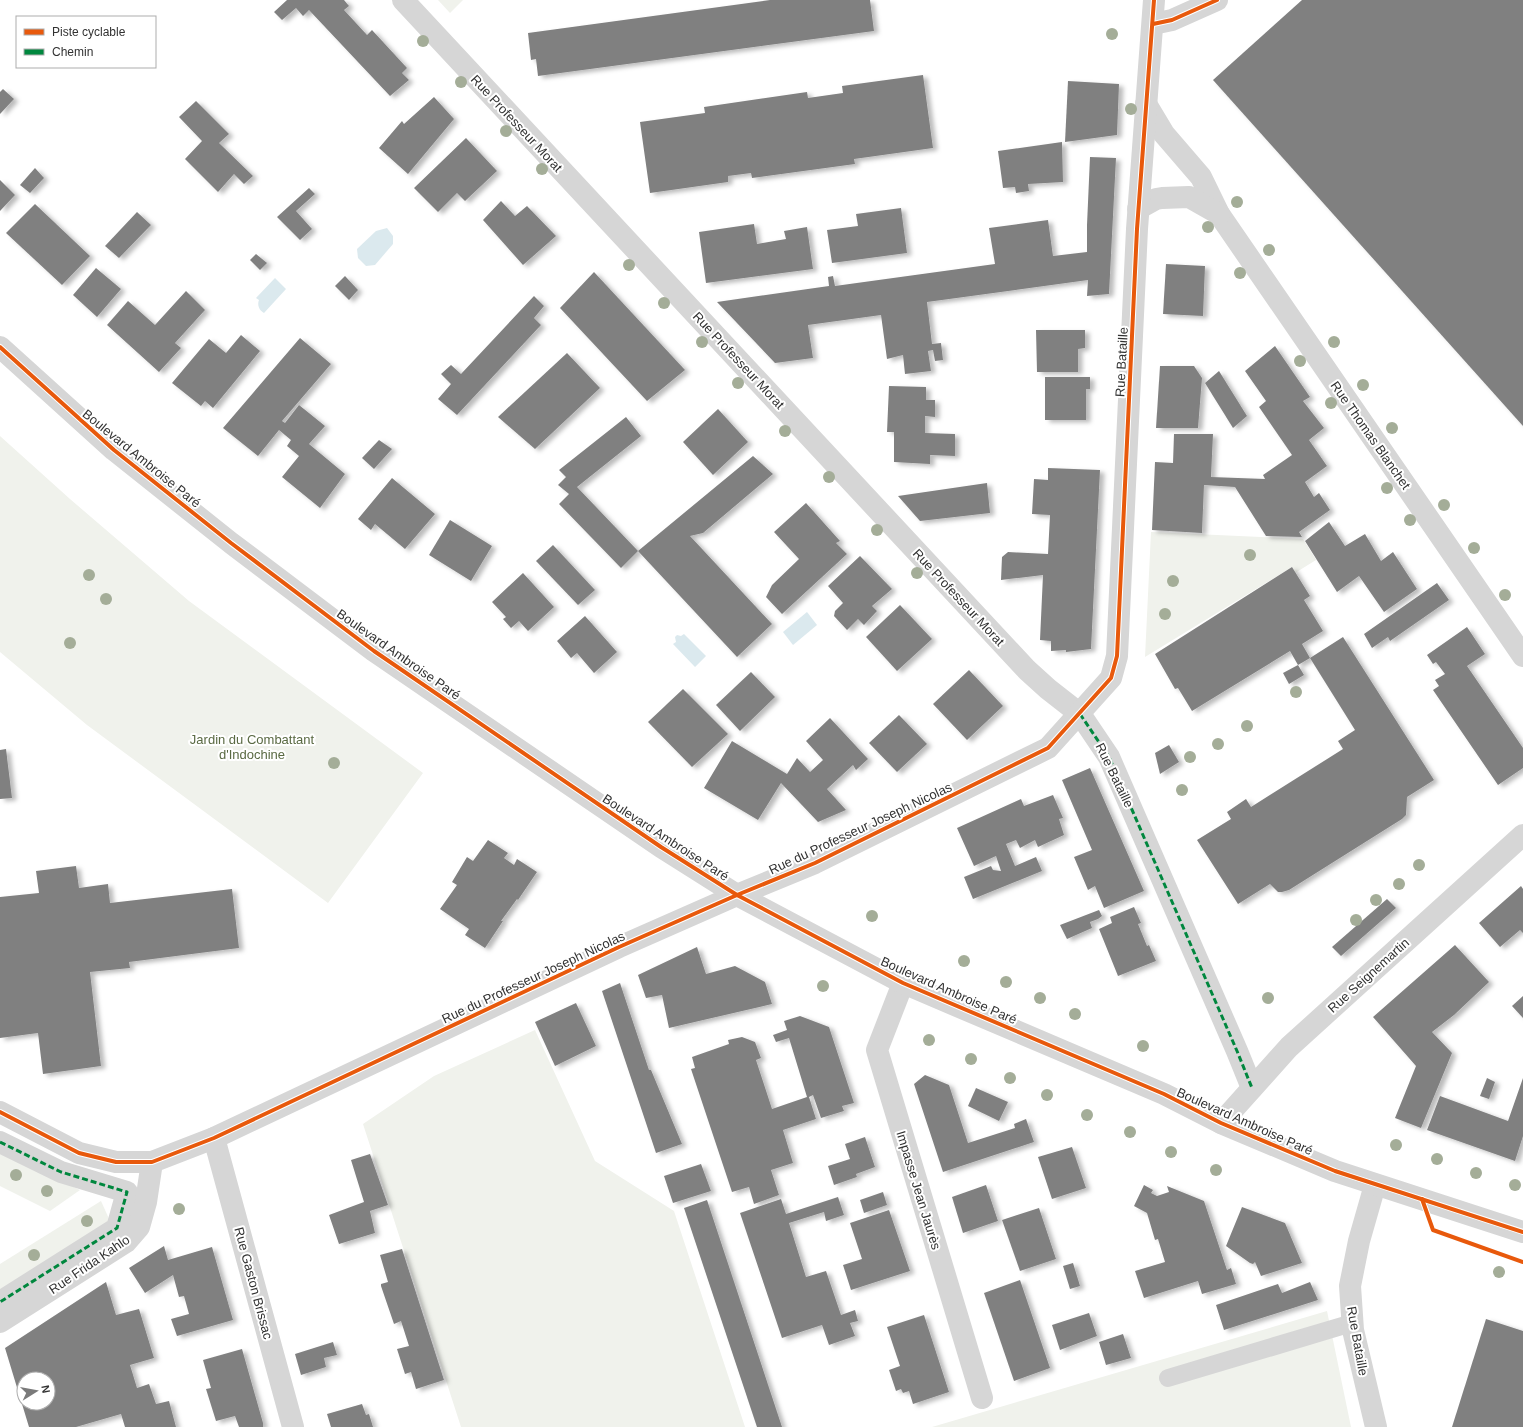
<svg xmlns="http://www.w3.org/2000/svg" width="1523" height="1427" font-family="Arial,sans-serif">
<defs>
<filter id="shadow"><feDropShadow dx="4.5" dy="2.5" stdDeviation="2" flood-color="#0004"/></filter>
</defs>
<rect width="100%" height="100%" fill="#fff"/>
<g fill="#f0f2ec">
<polygon points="438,0 463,0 450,13"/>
<polygon points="0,436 70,499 189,601 423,773 328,903 87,725 0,652"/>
<polygon points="1151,532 1303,539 1316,560 1295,573 1292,567 1145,657"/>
<polygon points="535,1030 595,1161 674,1211 745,1427 461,1427 363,1124 434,1076"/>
<polygon points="0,1152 80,1190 50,1211 0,1186"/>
<polygon points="101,1201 110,1221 0,1291 0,1264"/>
<polygon points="1327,1311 1351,1427 932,1427"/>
</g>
<g fill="#dbe9ee">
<polygon points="387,228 393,236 393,244 375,265 366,266 358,258 357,249 376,231"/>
<path d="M275,278L286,289L264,313C259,310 257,305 259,300L256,298Z"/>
<polygon points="807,612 817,625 793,645 783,632"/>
<polygon points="684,634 706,656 695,667 673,644 676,642 675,637 677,635 681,636"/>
</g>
<g fill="#808080" fill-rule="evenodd" filter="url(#shadow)">
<polygon points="287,0 344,0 349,6 344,10 367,35 372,30 407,68 402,73 409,80 390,96 309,10 303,16 296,8 282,20 274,12"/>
<polygon points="770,0 870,0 874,31 538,76 536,59 531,60 528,33"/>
<polygon points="1302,0 1523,0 1523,426 1213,80"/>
<polygon points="923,75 933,148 854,159 855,164 752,178 751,173 728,176 728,182 650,193 640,122 705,113 704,107 807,92 808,98 843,93 842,86"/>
<polygon points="1068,81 1119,84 1117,135 1065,142"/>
<polygon points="3,89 14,99 0,114 0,92"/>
<polygon points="434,97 454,119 408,174 379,148 402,121 404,124"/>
<polygon points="196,101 229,134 219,143 253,176 244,184 234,174 218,192 185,159 202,141 179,117"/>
<polygon points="466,138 497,171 465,201 457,193 438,212 414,188"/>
<polygon points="1062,142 1063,182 1028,184 1029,191 1016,193 1015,187 1003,188 998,151"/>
<polygon points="1090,157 1116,158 1109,294 1087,296 1088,280 927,302 932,344 941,343 943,360 935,361 933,350 928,351 931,371 905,374 903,355 887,359 881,315 808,325 813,358 775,363 717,302 829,286 828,277 833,276 835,286 995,264 989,228 1048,220 1053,256 1087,252 1087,225"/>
<polygon points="35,168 44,178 30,193 20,185"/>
<polygon points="0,180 15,195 0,211"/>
<polygon points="309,188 315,194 296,211 312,229 300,240 277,217"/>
<polygon points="501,201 515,216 527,206 556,236 523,265 483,220"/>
<polygon points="35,204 90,256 62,285 6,233"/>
<polygon points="901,208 907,253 832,263 827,230 858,226 856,214"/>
<polygon points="137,212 151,225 119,258 105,246"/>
<polygon points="754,224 757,244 786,239 784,231 807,227 813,269 706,283 699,232"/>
<polygon points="256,254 267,263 260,270 250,260"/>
<polygon points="1166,264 1205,266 1203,316 1163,314"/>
<polygon points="96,268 121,289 97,317 73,295"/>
<polygon points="594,272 685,370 647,401 560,308"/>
<polygon points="345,276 358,290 349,300 335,286"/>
<polygon points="186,291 205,310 175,343 181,348 159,372 107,325 128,301 155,325"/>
<polygon points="534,296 544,306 534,318 541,325 457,415 438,399 451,384 441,374 451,365 461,374"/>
<polygon points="1036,330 1085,330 1085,348 1078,349 1078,372 1037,372"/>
<polygon points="241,335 260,351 213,408 205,401 201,406 172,383 209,339 226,353"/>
<polygon points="300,338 331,364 282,421 285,423 299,405 325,426 309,444 345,474 320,508 282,477 299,456 287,446 291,440 279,430 258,456 223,428"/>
<polygon points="1275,346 1310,397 1303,401 1324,428 1309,440 1327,466 1305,482 1314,497 1319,493 1330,510 1299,532 1302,537 1266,536 1235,487 1204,485 1202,533 1152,530 1155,462 1173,463 1174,434 1213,434 1211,477 1265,479 1263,475 1292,455 1259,407 1266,401 1245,371"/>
<polygon points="567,353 600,388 535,449 498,417"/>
<polygon points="1160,366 1194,366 1202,378 1198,428 1156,428"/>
<polygon points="1219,371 1247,416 1233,428 1205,383"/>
<polygon points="1045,377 1090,377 1090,389 1086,389 1086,420 1045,420"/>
<polygon points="889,386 926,387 926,400 935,400 935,417 925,416 925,433 955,434 955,456 930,455 930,464 894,462 894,432 887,432"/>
<polygon points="718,409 748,442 713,475 683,442"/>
<polygon points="626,417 641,436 577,487 638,551 621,568 559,504 569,494 558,485 566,477 559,470"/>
<polygon points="379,440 392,449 374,469 362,458"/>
<polygon points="753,456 773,474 703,533 690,536 772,624 737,657 638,551"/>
<polygon points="1048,468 1100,470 1091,649 1066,652 1066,650 1051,651 1051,641 1040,640 1043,575 1001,580 1002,557 1008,552 1048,554 1050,515 1032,514 1034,479 1048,480"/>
<polygon points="392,478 435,514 405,549 375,524 371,530 358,519"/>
<polygon points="987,483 990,513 920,521 898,496"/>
<polygon points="806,503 840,541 836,543 847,554 782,614 766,597 772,585 799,559 774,532"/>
<polygon points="450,520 492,546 471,581 429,555"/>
<polygon points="1329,522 1345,546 1365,534 1381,561 1393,552 1417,589 1384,612 1359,576 1337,592 1305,541"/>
<polygon points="553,545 595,590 578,605 536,561"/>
<polygon points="860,556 892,589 872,606 877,611 864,625 858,619 847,630 834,616 835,611 843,603 828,586"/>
<polygon points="1292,567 1310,596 1304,600 1323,631 1302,644 1310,658 1343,637 1434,780 1407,797 1406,815 1402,819 1289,890 1282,892 1278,892 1270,884 1238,904 1197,840 1231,819 1227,812 1246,799 1251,807 1343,749 1338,741 1355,730 1310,658 1298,665 1290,651 1192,711 1178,688 1175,689 1155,654"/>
<polygon points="523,573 554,607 528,631 519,621 511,628 503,619 506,617 492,602"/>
<polygon points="1437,583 1449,600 1390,641 1388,637 1372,648 1364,634"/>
<polygon points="900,605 932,639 897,671 866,637"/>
<polygon points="585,616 617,652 594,673 577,653 571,658 557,641"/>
<polygon points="1467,627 1485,654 1467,666 1523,748 1523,768 1498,785 1433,690 1439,686 1435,680 1445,674 1436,662 1433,664 1427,655"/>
<polygon points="1298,665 1304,675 1289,684 1283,673"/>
<polygon points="969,670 1003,706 967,740 933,704"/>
<polygon points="751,672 775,697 740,731 716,705"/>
<polygon points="683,689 728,734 692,767 648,722"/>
<polygon points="899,715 927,744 897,772 869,743"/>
<polygon points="830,718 868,759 856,770 853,765 827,789 846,810 818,822 781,783 758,820 704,788 732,741 787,774 797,758 810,772 823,760 806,741"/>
<polygon points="1169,745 1179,762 1160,774 1155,753"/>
<polygon points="6,749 12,798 0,799 0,750"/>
<polygon points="1090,768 1144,891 1104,908 1095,886 1088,890 1074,857 1092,850 1062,780"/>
<polygon points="1053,795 1063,818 1059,819 1064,835 1038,847 1035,840 1020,848 1016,840 1006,844 1015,866 1036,857 1042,871 973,899 964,877 991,866 993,870 1001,871 996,856 974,866 957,828 1021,799 1024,806"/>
<polygon points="488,840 508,853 504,858 514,865 517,859 537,872 518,900 517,899 501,921 503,921 485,948 465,935 469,929 440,909 457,885 452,882 467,857 473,861"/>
<polygon points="76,866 79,888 108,884 110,903 232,889 239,948 129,962 130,968 90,972 101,1066 43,1074 38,1033 0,1038 0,897 39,893 36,871"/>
<polygon points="1521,886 1523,889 1523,933 1520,930 1500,947 1479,923"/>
<polygon points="1387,899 1396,908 1341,956 1332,947"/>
<polygon points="1134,907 1141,923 1138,924 1147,946 1149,945 1156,961 1118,976 1099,929 1112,923 1110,917"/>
<polygon points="1099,910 1102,916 1098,919 1090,922 1092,928 1067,939 1060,925"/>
<polygon points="1455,945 1489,982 1454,1015 1432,1032 1452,1053 1421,1128 1395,1118 1416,1066 1373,1017"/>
<polygon points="697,947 706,974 735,966 765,982 772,1004 669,1028 662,995 646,998 638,975"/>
<polygon points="620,983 649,1070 651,1070 682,1144 656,1153 602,991"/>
<polygon points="1523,996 1523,1018 1512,1006"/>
<polygon points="576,1003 596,1046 555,1066 535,1022"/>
<polygon points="800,1016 829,1027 854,1103 842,1106 844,1111 821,1118 813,1095 809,1097 816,1119 783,1130 793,1163 771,1170 779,1195 754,1204 749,1187 732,1192 691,1069 695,1068 692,1057 729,1044 728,1040 742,1037 755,1042 761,1058 756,1060 772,1109 807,1097 789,1038 776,1042 773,1035 787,1030 784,1021"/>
<polygon points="925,1075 949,1085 968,1143 1015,1128 1014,1124 1026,1119 1034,1142 943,1172 914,1084"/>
<polygon points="1487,1078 1495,1082 1489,1099 1480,1096"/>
<polygon points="1523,1078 1523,1136 1515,1161 1427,1130 1440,1096 1508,1121"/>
<polygon points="976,1088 1008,1102 999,1121 968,1106"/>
<polygon points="865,1137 875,1167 856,1174 857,1177 834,1185 828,1166 850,1159 845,1144"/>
<polygon points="1072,1147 1086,1188 1052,1199 1038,1157"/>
<polygon points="370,1154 388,1205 370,1211 375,1233 339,1244 329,1215 364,1202 351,1160"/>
<polygon points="701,1164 711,1191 673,1203 664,1176"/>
<polygon points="986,1185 998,1221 963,1233 952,1197"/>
<polygon points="1144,1185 1153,1190 1151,1193 1157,1196 1169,1192 1167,1186 1204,1201 1227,1270 1231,1268 1236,1284 1202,1294 1198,1281 1144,1298 1135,1271 1165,1262 1158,1239 1155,1240 1147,1213 1134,1206"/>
<polygon points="883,1192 887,1205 864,1213 860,1200"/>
<polygon points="838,1197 844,1215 826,1221 824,1212 789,1223 806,1277 826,1271 841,1315 855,1310 858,1321 850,1323 855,1336 829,1345 822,1325 782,1338 740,1213 781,1199 786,1214"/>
<polygon points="707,1200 782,1427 757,1427 684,1208"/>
<polygon points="1242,1207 1285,1223 1302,1263 1261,1276 1255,1262 1253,1264 1250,1263 1226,1246"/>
<polygon points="1039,1208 1056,1259 1020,1271 1002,1220"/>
<polygon points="889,1210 910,1271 851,1290 843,1265 862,1259 850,1223"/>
<polygon points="164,1246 168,1260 212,1247 233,1320 177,1336 171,1319 189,1314 184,1296 179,1297 173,1275 145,1293 129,1268"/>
<polygon points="402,1249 444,1380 416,1389 411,1372 405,1374 397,1349 409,1346 401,1321 394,1324 381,1286 381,1284 388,1282 380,1255"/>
<polygon points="1073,1263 1080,1286 1070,1289 1063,1266"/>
<polygon points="1020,1280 1050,1368 1014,1381 984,1293"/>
<path d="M106,1282L116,1315L139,1309L154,1358L130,1365L137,1388L149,1384L156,1404L169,1401L176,1427H125L121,1414L76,1427H29L5,1348ZM24,1379H48V1403H24Z"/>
<polygon points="1310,1282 1318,1300 1224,1330 1216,1305 1278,1284 1282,1293"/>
<polygon points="1089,1313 1097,1336 1060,1350 1052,1325"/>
<polygon points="924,1315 949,1392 913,1404 909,1391 903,1393 901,1389 896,1391 889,1370 900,1366 887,1327"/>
<polygon points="1486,1319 1523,1331 1523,1427 1452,1427"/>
<polygon points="1123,1334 1131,1358 1106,1365 1099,1342"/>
<polygon points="333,1342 337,1355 324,1358 326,1367 301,1375 295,1354"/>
<polygon points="242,1349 263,1423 263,1427 239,1427 235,1416 216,1421 206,1389 211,1388 203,1360"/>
<polygon points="362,1404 366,1415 369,1414 373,1427 331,1427 327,1414"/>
</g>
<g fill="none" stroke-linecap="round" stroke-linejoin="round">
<polyline stroke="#d6d6d6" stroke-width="18" points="1168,1378 1352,1323"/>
<g stroke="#d6d6d6" stroke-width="22">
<polyline points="1080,714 1109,757 1237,1051 1252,1088"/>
<polyline points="0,1142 61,1172 127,1192 117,1228 0,1302"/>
</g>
<g stroke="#d6d6d6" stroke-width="22">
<polyline points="403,0 1027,670 1048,689 1080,714"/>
<polyline points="1153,24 1172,20 1217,0"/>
<polyline points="1146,104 1164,134 1201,177 1219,214 1523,656"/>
<polyline points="1138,209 1156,199 1162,198 1189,197 1219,214"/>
<polyline points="903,983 877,1050 982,1398"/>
<polyline points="0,1112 79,1153 116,1162 152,1162 214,1138 619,947 737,895"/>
<polyline points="1221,1123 1289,1047 1523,835"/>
<polyline points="214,1138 293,1427"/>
<polyline points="1375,1185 1359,1241 1350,1286 1353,1330 1376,1427"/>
<polyline points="0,1322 126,1242 139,1227 146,1202 152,1162"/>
</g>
<g stroke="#d6d6d6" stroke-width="22">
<polyline points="0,347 114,450 231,543 374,651 661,847 737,895 903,983 1164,1094 1221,1123 1335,1171 1523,1232"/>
<polyline points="737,895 815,863 1048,748 1111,678 1117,656 1137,229 1154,0"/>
</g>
<g stroke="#00873e" stroke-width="3" stroke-dasharray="6 3" stroke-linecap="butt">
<polyline points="1080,714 1109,757 1237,1051 1252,1088"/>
<polyline points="0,1142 61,1172 127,1192 117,1228 0,1302"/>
</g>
<g stroke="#fff" stroke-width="6">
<g id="cycleway">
<polyline points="1153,24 1172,20 1217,0"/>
<polyline points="0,347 114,450 231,543 374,651 661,847 737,895 903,983 1164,1094 1221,1123 1335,1171 1523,1232"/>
<polyline points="0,1112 79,1153 116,1162 152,1162 214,1138 619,947 737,895 815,863 1048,748 1111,678 1117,656 1137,229 1154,0"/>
<polyline points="1422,1199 1433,1230 1523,1262"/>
</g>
</g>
<use href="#cycleway" stroke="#e8590c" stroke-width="4"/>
</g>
<g fill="#a4ad98">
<circle cx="1112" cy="34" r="6"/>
<circle cx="423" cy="41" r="6"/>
<circle cx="461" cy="82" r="6"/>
<circle cx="1131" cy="109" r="6"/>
<circle cx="506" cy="131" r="6"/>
<circle cx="542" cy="169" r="6"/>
<circle cx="1237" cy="202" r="6"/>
<circle cx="1208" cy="227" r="6"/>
<circle cx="1269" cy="250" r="6"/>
<circle cx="629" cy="265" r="6"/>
<circle cx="1240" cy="273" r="6"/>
<circle cx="664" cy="303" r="6"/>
<circle cx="702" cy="342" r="6"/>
<circle cx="1334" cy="342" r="6"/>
<circle cx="1300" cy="361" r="6"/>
<circle cx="738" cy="383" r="6"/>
<circle cx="1363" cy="385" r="6"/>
<circle cx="1331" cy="403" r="6"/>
<circle cx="1392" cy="428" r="6"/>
<circle cx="785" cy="431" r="6"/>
<circle cx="829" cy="477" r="6"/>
<circle cx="1387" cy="488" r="6"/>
<circle cx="1444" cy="505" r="6"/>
<circle cx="1410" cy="520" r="6"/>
<circle cx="877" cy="530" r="6"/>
<circle cx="1474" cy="548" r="6"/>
<circle cx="1250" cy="555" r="6"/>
<circle cx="917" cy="573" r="6"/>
<circle cx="89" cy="575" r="6"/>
<circle cx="1173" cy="581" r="6"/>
<circle cx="1505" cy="595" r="6"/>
<circle cx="106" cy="599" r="6"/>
<circle cx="1165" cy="614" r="6"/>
<circle cx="70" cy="643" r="6"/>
<circle cx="1296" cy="692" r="6"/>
<circle cx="1247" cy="726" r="6"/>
<circle cx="1218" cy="744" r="6"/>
<circle cx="1190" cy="757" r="6"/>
<circle cx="334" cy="763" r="6"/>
<circle cx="1182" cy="790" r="6"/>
<circle cx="1419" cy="865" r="6"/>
<circle cx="1399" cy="884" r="6"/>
<circle cx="1376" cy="900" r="6"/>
<circle cx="872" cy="916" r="6"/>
<circle cx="1356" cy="920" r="6"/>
<circle cx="964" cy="961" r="6"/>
<circle cx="1006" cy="982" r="6"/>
<circle cx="823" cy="986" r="6"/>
<circle cx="1040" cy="998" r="6"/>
<circle cx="1268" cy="998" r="6"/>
<circle cx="1075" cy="1014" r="6"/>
<circle cx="929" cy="1040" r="6"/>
<circle cx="1143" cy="1046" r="6"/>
<circle cx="971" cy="1059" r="6"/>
<circle cx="1010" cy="1078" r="6"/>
<circle cx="1047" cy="1095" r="6"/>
<circle cx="1087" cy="1115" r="6"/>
<circle cx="1130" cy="1132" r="6"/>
<circle cx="1396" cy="1145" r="6"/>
<circle cx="1171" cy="1152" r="6"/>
<circle cx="1437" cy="1159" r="6"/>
<circle cx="1216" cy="1170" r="6"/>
<circle cx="1476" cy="1173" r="6"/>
<circle cx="16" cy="1175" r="6"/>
<circle cx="1515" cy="1185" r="6"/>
<circle cx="47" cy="1191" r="6"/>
<circle cx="179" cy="1209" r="6"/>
<circle cx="87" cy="1221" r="6"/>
<circle cx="34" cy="1255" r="6"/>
<circle cx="1499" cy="1272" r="6"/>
</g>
<g text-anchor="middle" stroke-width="4" stroke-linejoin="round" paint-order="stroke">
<g font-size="13" fill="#323232" stroke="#fff">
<text transform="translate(517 123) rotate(47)" y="5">Rue Professeur Morat</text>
<text transform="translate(739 360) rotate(47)" y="5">Rue Professeur Morat</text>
<text transform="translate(1121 362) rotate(-87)" y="5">Rue Bataille</text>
<text transform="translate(1371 435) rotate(55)" y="5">Rue Thomas Blanchet</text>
<text transform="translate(142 458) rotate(39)" y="5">Boulevard Ambroise Paré</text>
<text transform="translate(959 597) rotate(47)" y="5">Rue Professeur Morat</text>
<text transform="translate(399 654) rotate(35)" y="5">Boulevard Ambroise Paré</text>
<text transform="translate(1115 775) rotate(64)" y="5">Rue Bataille</text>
<text transform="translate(860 828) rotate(-25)" y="5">Rue du Professeur Joseph Nicolas</text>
<text transform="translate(666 837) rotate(33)" y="5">Boulevard Ambroise Paré</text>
<text transform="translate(1368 975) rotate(-42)" y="5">Rue Seignemartin</text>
<text transform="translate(533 977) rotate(-25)" y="5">Rue du Professeur Joseph Nicolas</text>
<text transform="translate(949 990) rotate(24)" y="5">Boulevard Ambroise Paré</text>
<text transform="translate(1245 1121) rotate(24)" y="5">Boulevard Ambroise Paré</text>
<text transform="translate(919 1190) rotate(73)" y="5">Impasse Jean Jaurès</text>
<text transform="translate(89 1264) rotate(-34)" y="5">Rue Frida Kahlo</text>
<text transform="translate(254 1283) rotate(75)" y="5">Rue Gaston Brissac</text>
<text transform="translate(1358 1341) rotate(80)" y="5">Rue Bataille</text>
</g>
<g font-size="13" fill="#5a6a43" stroke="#fff">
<text x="252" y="744">Jardin du Combattant<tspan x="252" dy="15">d'Indochine</tspan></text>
</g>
</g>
<rect x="16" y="16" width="140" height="52" fill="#ffffff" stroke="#adadad"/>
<rect x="24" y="29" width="20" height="6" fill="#e8590c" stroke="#adadad"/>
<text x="52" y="36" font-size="12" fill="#323232">Piste cyclable</text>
<rect x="24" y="49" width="20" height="6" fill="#00873e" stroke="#adadad"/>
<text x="52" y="56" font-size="12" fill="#323232">Chemin</text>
<g transform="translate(36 1391) rotate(79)"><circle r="19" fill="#ffffff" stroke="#adadad"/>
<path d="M0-3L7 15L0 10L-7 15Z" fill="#7a7a7a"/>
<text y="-6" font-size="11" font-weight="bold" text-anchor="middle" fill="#323232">N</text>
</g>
</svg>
